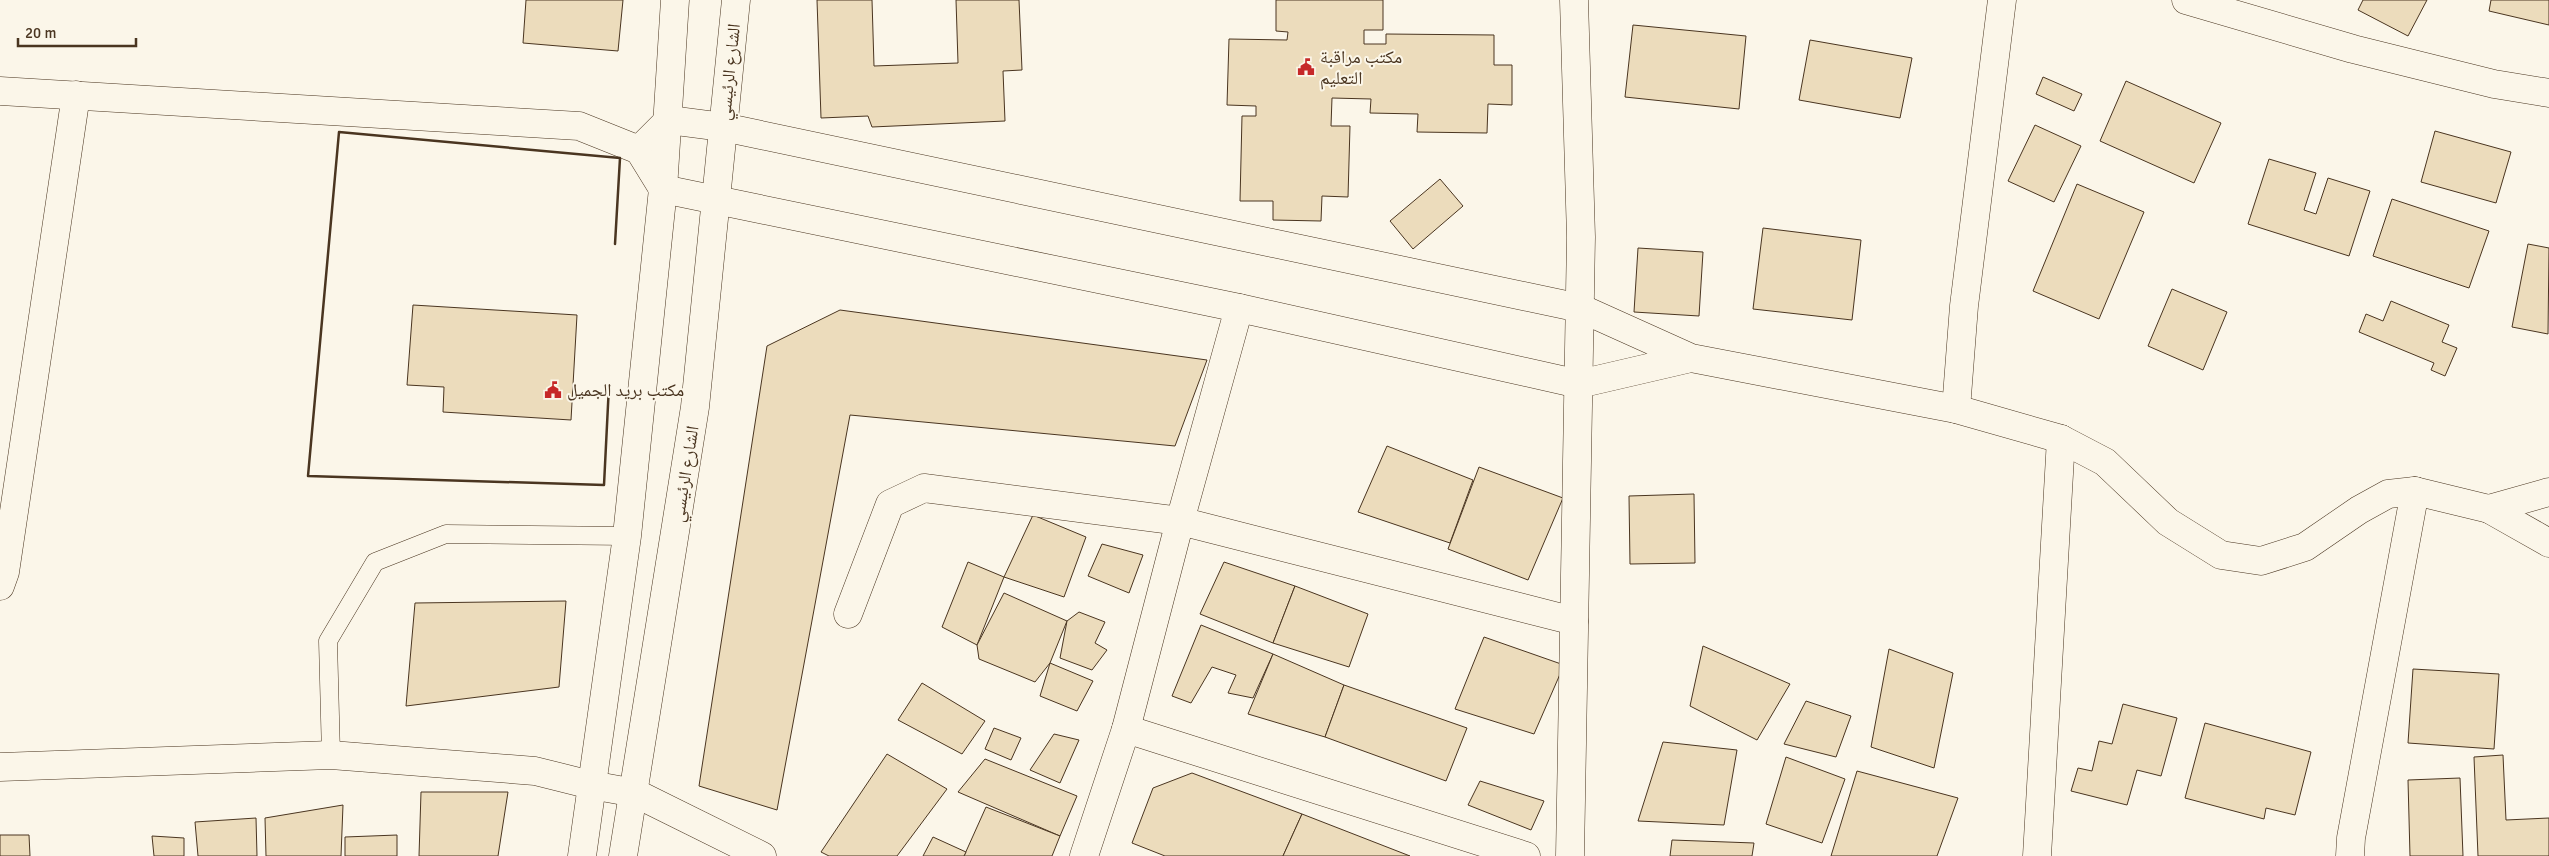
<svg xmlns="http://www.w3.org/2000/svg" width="2549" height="856" font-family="Signika,'Noto Naskh Arabic',sans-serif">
<rect width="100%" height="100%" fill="#fbf6e9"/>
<g fill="#ecdcbc" stroke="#4a3520">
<polygon points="526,0 623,0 618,51 523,43"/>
<polygon points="817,0 872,0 874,66 958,63 956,0 1019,0 1022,70 1003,71 1005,121 872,127 868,116 821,118"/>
<polygon points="1276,0 1383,0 1383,30 1364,30 1364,44 1386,44 1386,34 1494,35 1494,65 1512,65 1512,105 1488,104 1487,133 1417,132 1418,114 1370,113 1371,99 1332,98 1331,126 1350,126 1348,197 1322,196 1321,221 1273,220 1273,201 1240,201 1242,116 1256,116 1256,106 1227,105 1229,39 1287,40 1288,32 1276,31"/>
<polygon points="2363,0 2427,0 2408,36 2358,10"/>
<polygon points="2491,0 2549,0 2549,25 2489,11"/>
<polygon points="1633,25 1746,36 1739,109 1625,97"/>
<polygon points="1810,40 1912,58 1900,118 1799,100"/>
<polygon points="2043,77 2082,94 2074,111 2036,94"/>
<polygon points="2126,81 2221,123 2194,183 2100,141"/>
<polygon points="2035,125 2081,146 2054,202 2008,181"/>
<polygon points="2435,131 2511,152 2496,203 2421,182"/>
<polygon points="2269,159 2316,173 2304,210 2316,214 2328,178 2370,191 2349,256 2248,224"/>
<polygon points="1440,179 1463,206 1413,249 1390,221"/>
<polygon points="2077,184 2144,212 2099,319 2033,291"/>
<polygon points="2392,199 2489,231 2469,288 2373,256"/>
<polygon points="1763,228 1861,240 1852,320 1753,309"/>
<polygon points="2528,244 2549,248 2548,334 2512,327"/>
<polygon points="1638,248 1703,252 1699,316 1634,312"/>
<polygon points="2172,289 2227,312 2203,370 2148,346"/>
<polygon points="2391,301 2449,325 2442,342 2457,348 2445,376 2431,370 2434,363 2359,332 2366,314 2383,321"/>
<polygon points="413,305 577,315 571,420 443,412 444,387 407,385"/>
<polygon points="840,310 1207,360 1175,446 850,415 777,810 699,786 767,346"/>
<polygon points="1387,446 1473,480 1450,543 1358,512"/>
<polygon points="1479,467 1563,498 1528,580 1448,549"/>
<polygon points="1694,494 1695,563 1630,564 1629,496"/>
<polygon points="1033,515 1086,537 1064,597 1004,577"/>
<polygon points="1102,544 1143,555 1129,593 1088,576"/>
<polygon points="968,562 1004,577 977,645 942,627"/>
<polygon points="1224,562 1295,586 1273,643 1200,614"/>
<polygon points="1295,586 1368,614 1349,667 1273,643"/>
<polygon points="1004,593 1067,621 1050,663 1035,682 979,659 977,645"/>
<polygon points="566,601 559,687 406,706 415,603"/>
<polygon points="1079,612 1105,622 1095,643 1107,650 1092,670 1060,658 1067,621"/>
<polygon points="1201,625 1273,654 1253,698 1228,693 1236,675 1212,667 1191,703 1172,696"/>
<polygon points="1484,637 1564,665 1534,734 1455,709"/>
<polygon points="1703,646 1790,684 1757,740 1690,706"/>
<polygon points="1889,649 1953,673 1934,768 1871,747"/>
<polygon points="1273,654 1344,685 1325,737 1248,714"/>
<polygon points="1050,663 1093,681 1077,711 1040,696"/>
<polygon points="2413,669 2499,674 2494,749 2408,743"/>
<polygon points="922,683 985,721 962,754 898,720"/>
<polygon points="1344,685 1467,728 1446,781 1325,737"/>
<polygon points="1806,701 1851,716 1836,757 1784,744"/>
<polygon points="2123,704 2177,718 2161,776 2137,770 2127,805 2071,791 2078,768 2092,771 2099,741 2112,744"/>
<polygon points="2205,723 2311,752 2295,815 2266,808 2264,819 2185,798"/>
<polygon points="994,728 1021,738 1011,760 985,749"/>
<polygon points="1054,734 1079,740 1060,783 1030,770"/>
<polygon points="1663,742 1737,750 1724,825 1638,821"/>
<polygon points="887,754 947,789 897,856 829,856 821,852"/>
<polygon points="2503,755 2506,820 2549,818 2549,856 2478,856 2474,757"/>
<polygon points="1786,757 1845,779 1822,843 1766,824"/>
<polygon points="985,759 1077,796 1060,836 958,792"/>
<polygon points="1857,771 1958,798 1937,856 1831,856"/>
<polygon points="1192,773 1302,814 1283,856 1165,856 1132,843 1153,788"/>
<polygon points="2460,778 2463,856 2410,856 2408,780"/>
<polygon points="1480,781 1544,801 1531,830 1468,805"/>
<polygon points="421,792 508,792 498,856 419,856"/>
<polygon points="343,805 341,856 266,856 265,818"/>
<polygon points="986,807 1060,836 1052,856 964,856"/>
<polygon points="1302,814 1410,856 1283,856"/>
<polygon points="256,818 257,856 198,856 195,822"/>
<polygon points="0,835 29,835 30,856 0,856"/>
<polygon points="397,835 397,856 345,856 345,837"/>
<polygon points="152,836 184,838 184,856 154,856"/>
<polygon points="933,837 966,852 964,856 923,856"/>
<polygon points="1672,840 1754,843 1752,856 1670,856"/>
</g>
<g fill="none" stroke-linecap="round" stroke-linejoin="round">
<g stroke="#4a3520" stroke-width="19">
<polyline id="service" points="331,755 328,641 375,562 446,534 627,536"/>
</g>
<g stroke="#4a3520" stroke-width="29">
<g id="minor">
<polyline points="2186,0 2353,49 2494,84 2549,93"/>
<polyline points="0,91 579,126 639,150"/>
<polyline points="1691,358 1579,384 1239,308 663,189 639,150 669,120 723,127 1580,308 1691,358 1956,409 2061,439 2105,462 2168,522 2221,555 2261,561 2305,547 2359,510 2388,494 2415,491 2489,509 2549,543"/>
<polyline points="1956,409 1964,306 2002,0"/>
<polyline points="2489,509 2549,492"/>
<polyline points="0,586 5,572 76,95"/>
<polyline points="848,614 890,504 924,488 1180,521 1574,621"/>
<polyline points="1126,729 1526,856"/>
<polyline points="0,767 331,755 535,771 591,785 635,793 762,856"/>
<polyline points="1084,856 1126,729 1180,521 1239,308"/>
<polyline points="1570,856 1581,237 1574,0"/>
<polyline points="2037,856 2061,439"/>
<polyline points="2350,856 2351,838 2415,491"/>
</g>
</g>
<g stroke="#4a3520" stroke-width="29">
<g id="tertiary">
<polyline points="582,856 627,536 663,189 675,0"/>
<polyline points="623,856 695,407 736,0"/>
</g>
</g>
<use href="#service" stroke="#fbf6e9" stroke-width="18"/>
<use href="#minor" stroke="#fbf6e9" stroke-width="28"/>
<use href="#tertiary" stroke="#fbf6e9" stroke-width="28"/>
<polyline stroke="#4a3520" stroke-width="2.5" points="609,385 604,485 308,476 339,132 620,158 615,244"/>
</g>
<defs>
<g id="civic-bare" transform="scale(1.35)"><path d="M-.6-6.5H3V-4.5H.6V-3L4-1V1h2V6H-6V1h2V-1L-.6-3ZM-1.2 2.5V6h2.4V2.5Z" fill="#c62828" stroke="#fbf6e9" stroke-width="2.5" paint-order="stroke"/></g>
</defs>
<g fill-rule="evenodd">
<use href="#civic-bare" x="1306" y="67"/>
<use href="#civic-bare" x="553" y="390"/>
</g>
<g text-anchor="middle" stroke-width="4" stroke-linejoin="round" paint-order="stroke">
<g font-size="18" fill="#4a3520" stroke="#fbf6e9" text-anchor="start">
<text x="1320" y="63">مكتب مراقبة<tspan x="1320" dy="21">التعليم</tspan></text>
<text x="567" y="396">مكتب بريد الجميل</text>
</g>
<g font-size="18" fill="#4a3520" stroke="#fbf6e9">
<text transform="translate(729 72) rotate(-84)" y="6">الشارع الرئيسي</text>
<text transform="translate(685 474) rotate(-81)" y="6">الشارع الرئيسي</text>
</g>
</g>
<path d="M18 38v8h118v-8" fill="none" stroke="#4a3520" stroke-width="2.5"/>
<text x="25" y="38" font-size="15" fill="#4a3520" stroke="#fbf6e9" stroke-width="4" paint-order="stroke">20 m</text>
</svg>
